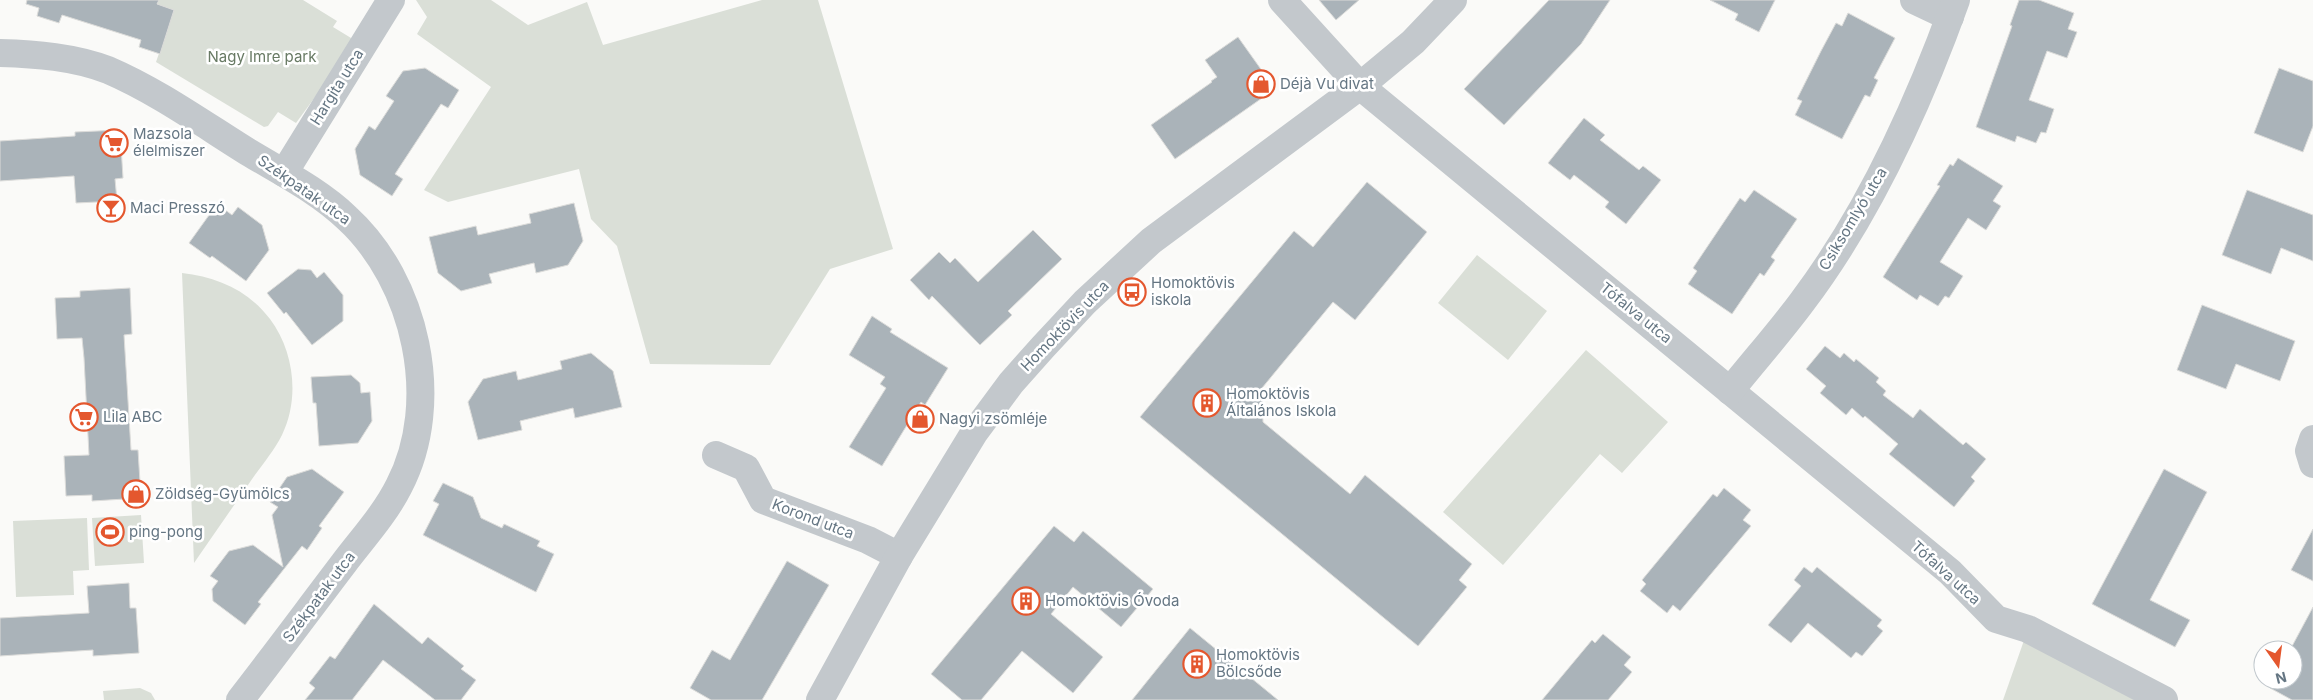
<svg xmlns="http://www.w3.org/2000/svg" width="2313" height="700" font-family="Inter,sans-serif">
<rect width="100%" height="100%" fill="#fafaf8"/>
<g fill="#dadfd7">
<polygon points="159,0 303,0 337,21 333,27 356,41 296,123 278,112 268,126 264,127 156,62 174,10 157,4"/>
<polygon points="416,0 491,0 528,25 587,2 603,45 762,0 818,0 893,249 830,269 770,365 650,364 617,246 591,219 579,169 448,202 424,190 491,87 417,34 427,17"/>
<polygon points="1477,255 1547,311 1508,360 1438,303"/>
<path d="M182,273C217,277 248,290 270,319C294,351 300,398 282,435C273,453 259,468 248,485C230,511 212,537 194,563Z"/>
<polygon points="1586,350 1668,422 1622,473 1600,454 1503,565 1443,512"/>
<polygon points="141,515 144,563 95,566 92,518"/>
<polygon points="87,518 89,570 73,571 74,595 16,597 13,521"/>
<polygon points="2028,629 2148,700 2003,700"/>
<polygon points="140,688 151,693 155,700 104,700 103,691"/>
</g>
<g fill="#aab3b9" stroke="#dcdcda">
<polygon points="27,0 159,0 157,4 174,10 160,54 139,47 141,40 62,15 59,23 37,16 39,8 26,4"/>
<polygon points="1319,0 1359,0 1336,20"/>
<polygon points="1549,0 1610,0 1581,44 1504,125 1464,89"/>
<polygon points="1710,0 1775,0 1759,32 1735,20 1738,14"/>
<polygon points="2019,0 2039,0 2074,13 2068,29 2077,32 2067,58 2047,51 2029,100 2054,109 2046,133 2041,132 2036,143 2017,136 2015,142 1976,127 2012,26 2010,25"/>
<polygon points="1848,13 1895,38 1874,78 1878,80 1870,97 1865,95 1842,139 1795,115 1802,101 1797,99 1821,51 1836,23 1842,26"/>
<polygon points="1238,37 1275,89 1175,159 1151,125 1212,82 1211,81 1217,77 1205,60"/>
<polygon points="425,68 459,90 448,108 441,104 395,174 403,179 392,196 360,175 355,149 369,126 375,130 394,101 386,96 403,71"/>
<polygon points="2279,68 2313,81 2313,126 2303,152 2254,133"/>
<polygon points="1584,118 1605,135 1600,140 1639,170 1643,166 1661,180 1626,224 1605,207 1609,202 1574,175 1570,180 1548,163"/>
<polygon points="120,130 123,178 115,179 117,201 76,203 74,176 0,181 0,141 75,136 75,132"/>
<polygon points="1958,158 2003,186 1993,201 2001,206 1986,230 1968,218 1940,262 1963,276 1949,298 1945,296 1938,306 1920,295 1917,300 1883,277 1940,186 1937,185 1950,164 1953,166"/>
<polygon points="1367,182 1427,232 1355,320 1333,302 1262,388 1263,422 1350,494 1365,475 1472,564 1459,580 1467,587 1418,646 1140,417 1294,231 1313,247"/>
<polygon points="1754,190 1797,219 1771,257 1775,260 1764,276 1760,273 1732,314 1688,284 1697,271 1693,268 1740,198 1745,202"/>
<polygon points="2247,190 2313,215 2313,261 2281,248 2271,274 2222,255"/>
<polygon points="574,203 583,241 568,265 536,273 534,263 489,274 492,283 461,291 438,273 429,237 476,226 478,235 531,223 529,214"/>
<polygon points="238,207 262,225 269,250 246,281 212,256 210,258 189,243 212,211 224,209 232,215"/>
<polygon points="1033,230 1062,259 1008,311 1012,315 980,345 932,296 929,300 910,280 939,252 950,263 955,258 978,282"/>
<polygon points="298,269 311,270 317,278 324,272 343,295 343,321 312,345 286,312 284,314 267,293"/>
<polygon points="130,288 132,334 124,335 131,450 138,450 141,498 92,501 92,495 66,496 64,456 89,455 84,358 82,338 57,339 55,298 80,297 80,291"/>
<polygon points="2202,305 2295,341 2280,381 2236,364 2226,389 2177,370"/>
<polygon points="872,316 892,329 890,332 948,368 925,405 921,402 882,466 849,447 886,388 880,384 885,377 849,355"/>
<polygon points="1825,346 1840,358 1844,353 1854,362 1856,359 1879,378 1876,382 1886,391 1883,395 1913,418 1920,409 1963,445 1966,442 1986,459 1971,477 1975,481 1954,507 1889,454 1898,444 1865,416 1863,418 1852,408 1846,415 1820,393 1826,386 1806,369"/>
<polygon points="591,353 613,371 622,407 575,418 573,408 520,421 522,430 478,440 468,402 483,379 516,371 518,380 562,369 560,361"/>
<polygon points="351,375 360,383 361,393 370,392 372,421 358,443 319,446 316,403 313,403 311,377"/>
<polygon points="312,469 344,492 319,526 322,528 307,550 302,546 258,602 261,604 245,625 213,601 212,589 218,581 210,576 229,551 253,545 283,567 272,515 278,507 270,502 287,477"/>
<polygon points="2164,469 2207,492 2150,600 2190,620 2175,647 2092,604"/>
<polygon points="443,483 473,497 481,518 502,528 504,524 540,541 537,546 554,554 536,592 423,535 439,504 433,501"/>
<polygon points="1724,488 1751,510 1743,520 1751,526 1680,611 1673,605 1667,613 1640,591 1646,584 1642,580 1713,494 1717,497"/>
<polygon points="1054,526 1074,542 1083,531 1153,589 1121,627 1073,587 1051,614 1103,657 1073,693 1022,651 981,700 962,700 931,674"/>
<polygon points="2313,529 2313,581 2291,570"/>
<polygon points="787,561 829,585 762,700 711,700 690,688 712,650 730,660"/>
<polygon points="1804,567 1812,573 1817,567 1882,620 1877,626 1883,631 1862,656 1856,652 1851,658 1808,623 1791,643 1768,625 1801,586 1794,580"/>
<polygon points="129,583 130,608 136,608 139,653 93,656 93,650 0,656 0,618 89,613 87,586"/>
<polygon points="374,604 422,644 428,637 464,666 461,669 476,680 461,700 435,700 383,660 352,700 305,700 315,688 309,683 330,656 335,659"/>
<polygon points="2313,607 2313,700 2292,700 2270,688 2275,680 2293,680 2293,650 2290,650"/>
<polygon points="1190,628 1278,700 1132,700"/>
<polygon points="1603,634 1631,657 1624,665 1632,672 1608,700 1542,700 1592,640 1595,643"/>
</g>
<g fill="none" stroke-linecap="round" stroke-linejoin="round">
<g stroke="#c3c8cc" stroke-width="28">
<polyline points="1282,0 1360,86 1950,572 1996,619 2028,629 2164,700"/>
<polyline points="1914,0 1950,17"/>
<path d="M0,53C36,54 74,57 108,70C157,91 203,124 248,152C281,172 319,191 347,218C416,281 443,402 399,486C385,514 363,538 344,563C309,609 275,655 240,700"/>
<polyline points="284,173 391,0"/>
<path d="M1730,391C1754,361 1779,333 1802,302C1870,212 1918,106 1956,0"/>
<polyline points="2313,439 2309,451 2313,464"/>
<polyline points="716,455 746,468 763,500 868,540 899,556"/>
<polyline points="820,700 899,556 974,433 1011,383 1043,347 1085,302 1151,241 1360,86 1413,42 1453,0"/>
</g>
</g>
<defs>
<g id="shop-ring" transform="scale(1.4375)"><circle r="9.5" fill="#fff" stroke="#e4572e" stroke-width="1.5"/><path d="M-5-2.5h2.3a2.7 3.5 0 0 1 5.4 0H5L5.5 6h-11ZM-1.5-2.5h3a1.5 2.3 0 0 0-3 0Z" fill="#e4572e"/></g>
<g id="supermarket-ring" transform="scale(1.4375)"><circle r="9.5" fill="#fff" stroke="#e4572e" stroke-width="1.5"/><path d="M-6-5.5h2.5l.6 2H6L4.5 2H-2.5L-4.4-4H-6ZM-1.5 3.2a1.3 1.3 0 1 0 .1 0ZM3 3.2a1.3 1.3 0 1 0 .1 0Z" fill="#e4572e"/></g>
<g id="bar-ring" transform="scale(1.4375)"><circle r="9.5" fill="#fff" stroke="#e4572e" stroke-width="1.5"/><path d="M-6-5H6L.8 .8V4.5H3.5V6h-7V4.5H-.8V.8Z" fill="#e4572e"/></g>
<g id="bus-ring" transform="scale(1.4375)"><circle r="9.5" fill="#fff" stroke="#e4572e" stroke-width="1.5"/><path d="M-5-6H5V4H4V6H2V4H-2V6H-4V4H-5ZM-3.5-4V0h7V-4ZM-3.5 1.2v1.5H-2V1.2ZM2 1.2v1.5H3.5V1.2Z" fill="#e4572e"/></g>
<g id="building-ring" transform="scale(1.4375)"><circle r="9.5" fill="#fff" stroke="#e4572e" stroke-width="1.5"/><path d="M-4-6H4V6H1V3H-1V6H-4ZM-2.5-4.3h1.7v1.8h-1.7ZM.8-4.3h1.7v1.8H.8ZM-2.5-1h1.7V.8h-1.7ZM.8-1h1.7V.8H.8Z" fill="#e4572e"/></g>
<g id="stadium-ring" transform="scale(1.4375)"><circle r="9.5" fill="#fff" stroke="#e4572e" stroke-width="1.5"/><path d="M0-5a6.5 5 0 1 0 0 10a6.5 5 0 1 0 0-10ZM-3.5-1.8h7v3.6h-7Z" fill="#e4572e"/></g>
</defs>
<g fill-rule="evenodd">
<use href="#shop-ring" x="1261" y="84"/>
<use href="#supermarket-ring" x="114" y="143"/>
<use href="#bar-ring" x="111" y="208"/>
<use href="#bus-ring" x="1132" y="292"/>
<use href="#building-ring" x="1207" y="403"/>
<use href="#supermarket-ring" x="84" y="417"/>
<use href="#shop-ring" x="920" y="419"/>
<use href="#shop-ring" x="136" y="494"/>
<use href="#stadium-ring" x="110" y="532"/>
<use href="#building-ring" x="1026" y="601"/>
<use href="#building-ring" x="1197" y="664"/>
</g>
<g text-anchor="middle" stroke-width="5" stroke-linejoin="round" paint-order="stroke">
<g font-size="15" fill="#687a64" stroke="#fff">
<text x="262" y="62">Nagy Imre park</text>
</g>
<g font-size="15" fill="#657683" stroke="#fff" text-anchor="start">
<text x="1280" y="89">Déjà Vu divat</text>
<text x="133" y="139">Mazsola<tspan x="133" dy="17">élelmiszer</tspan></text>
<text x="130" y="213">Maci Presszó</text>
<text x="1151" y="288">Homoktövis<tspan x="1151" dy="17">iskola</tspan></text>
<text x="1226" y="399">Homoktövis<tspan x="1226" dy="17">Általános Iskola</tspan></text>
<text x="103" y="422">Lila ABC</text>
<text x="939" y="424">Nagyi zsömléje</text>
<text x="155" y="499">Zöldség-Gyümölcs</text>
<text x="129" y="537">ping-pong</text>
<text x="1045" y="606">Homoktövis Óvoda</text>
<text x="1216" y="660">Homoktövis<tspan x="1216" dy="17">Bölcsőde</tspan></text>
</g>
<g font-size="15" fill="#657683" stroke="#fff">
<text transform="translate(337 87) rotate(-58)" y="5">Hargita utca</text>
<text transform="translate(304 190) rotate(35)" y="5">Székpatak utca</text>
<text transform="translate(1853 219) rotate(-59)" y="5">Csíksomlyó utca</text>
<text transform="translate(1636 313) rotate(39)" y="5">Tófalva utca</text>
<text transform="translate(1065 326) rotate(-46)" y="5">Homoktövis utca</text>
<text transform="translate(813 519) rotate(21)" y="5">Korond utca</text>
<text transform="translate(1946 573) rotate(42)" y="5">Tófalva utca</text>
<text transform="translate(319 597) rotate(-53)" y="5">Székpatak utca</text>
</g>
</g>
<g transform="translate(2278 665) rotate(166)"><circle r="24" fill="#ffffff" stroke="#c1c8cd"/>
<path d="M0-4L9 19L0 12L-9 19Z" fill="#e4572e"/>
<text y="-8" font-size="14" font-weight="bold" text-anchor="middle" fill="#657683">N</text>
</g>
</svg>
